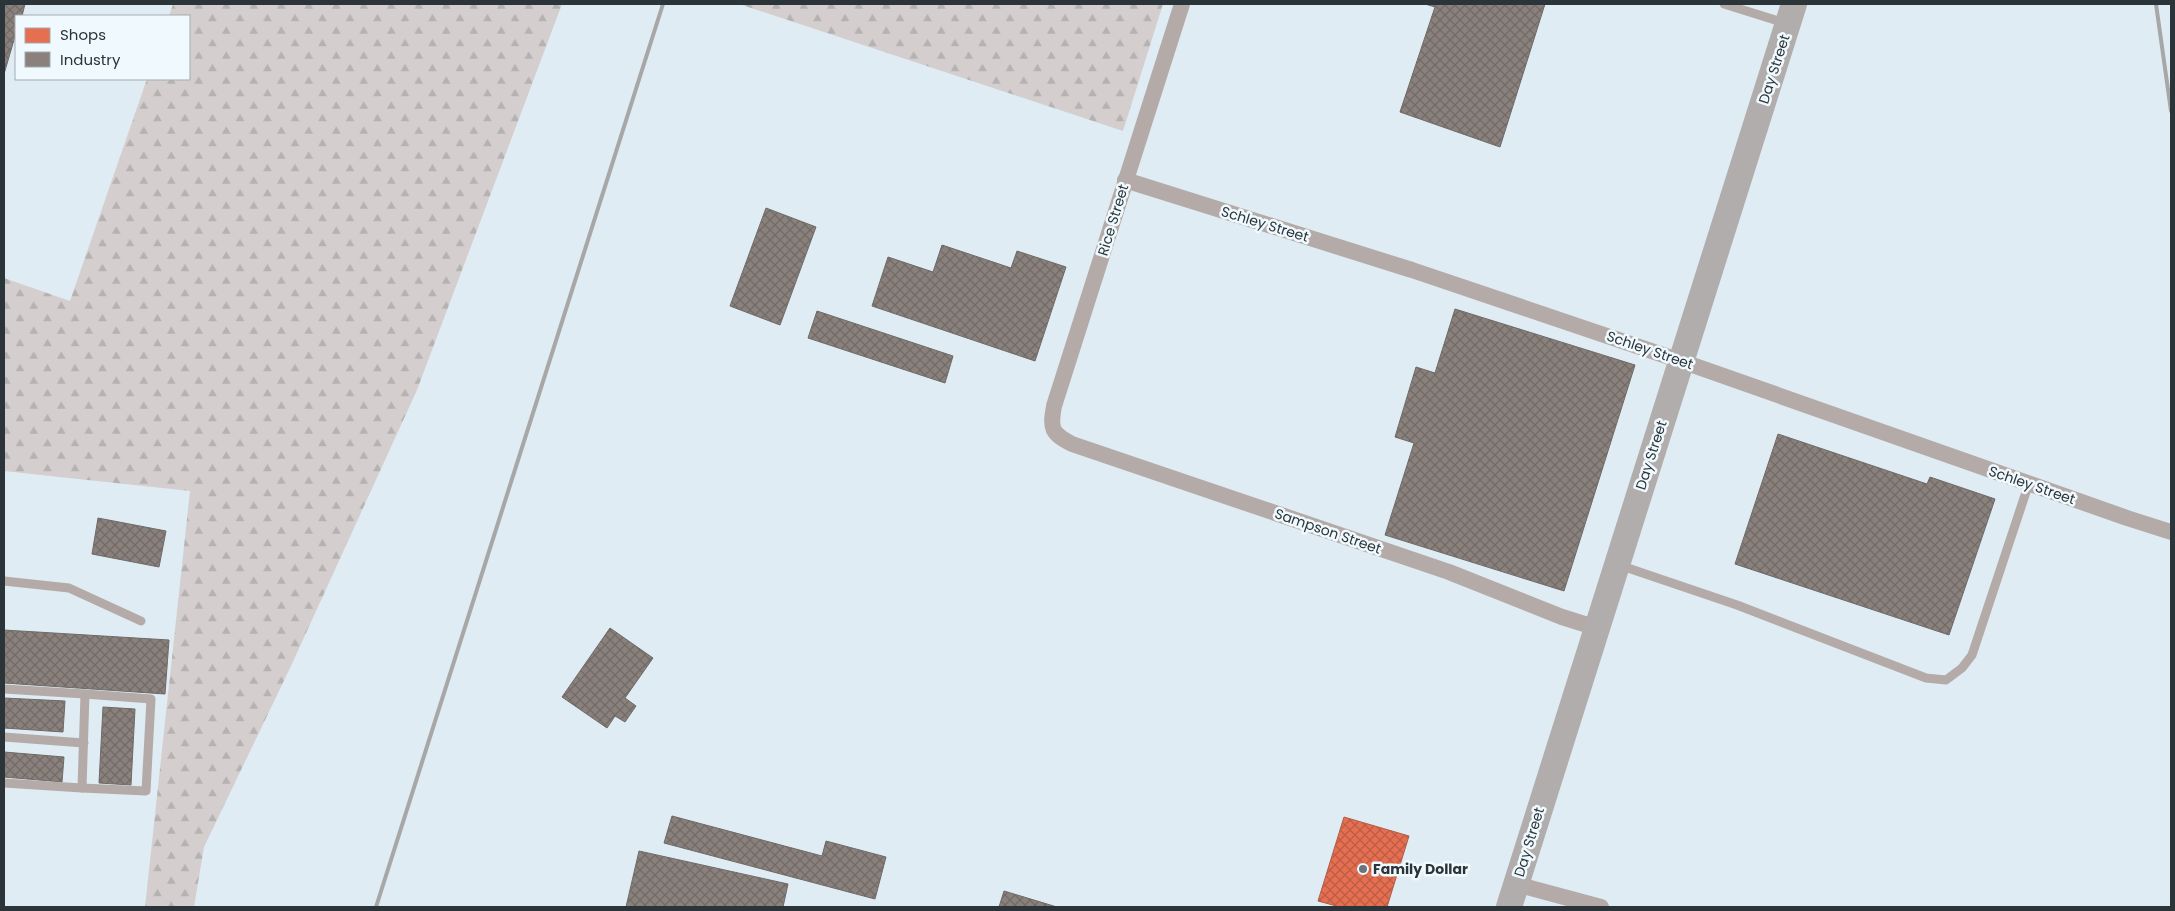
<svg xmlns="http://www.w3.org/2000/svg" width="2175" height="911" font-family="Poppins,sans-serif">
<defs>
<pattern id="forest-firs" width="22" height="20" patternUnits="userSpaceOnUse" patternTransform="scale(1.25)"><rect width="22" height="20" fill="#d5cece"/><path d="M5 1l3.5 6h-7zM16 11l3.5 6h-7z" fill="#b7b2b2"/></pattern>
<pattern id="shops-cross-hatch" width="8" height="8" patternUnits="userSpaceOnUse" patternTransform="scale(1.25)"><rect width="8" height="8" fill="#e76f51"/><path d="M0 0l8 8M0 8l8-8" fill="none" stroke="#bb5c44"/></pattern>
<pattern id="industry-cross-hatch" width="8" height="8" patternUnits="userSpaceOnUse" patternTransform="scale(1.25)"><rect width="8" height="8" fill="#8a817c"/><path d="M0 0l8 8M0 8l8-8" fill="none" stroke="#716a67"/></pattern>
</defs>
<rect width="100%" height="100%" fill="#dfecf3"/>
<g fill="url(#forest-firs)">
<polygon points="173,4 562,4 417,390 291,666 204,847 194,907 145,907 190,491 4,471 4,278 70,301 147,79 189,79 189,16 169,16"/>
<polygon points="739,4 1163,4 1123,131"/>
</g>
<polygon fill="url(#shops-cross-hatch)" stroke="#af5d4a" points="1344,817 1409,836 1387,907 1340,907 1318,901"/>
<g fill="url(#industry-cross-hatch)" stroke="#6e6a68">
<polygon points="4,4 25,4 22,16 16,16 16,33 4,74"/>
<polygon points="1425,4 1545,4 1500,147 1400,112 1435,7"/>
<polygon points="766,208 816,227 780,325 730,306"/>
<polygon points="942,245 1011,268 1017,251 1066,267 1035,361 872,306 888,257 933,272"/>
<polygon points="1455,309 1635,365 1564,591 1385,535 1414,443 1395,437 1416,367 1435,373"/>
<polygon points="817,311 953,356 945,383 808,338"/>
<polygon points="1778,434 1927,484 1930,477 1995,499 1949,635 1735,564"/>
<polygon points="98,518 166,531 159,567 92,554"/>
<polygon points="610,628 653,658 625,698 636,706 625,722 615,716 607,728 562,697"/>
<polygon points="4,630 169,640 165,694 4,683"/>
<polygon points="4,698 65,701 63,732 4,728"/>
<polygon points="103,707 135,709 131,785 99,783"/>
<polygon points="4,752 64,757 62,782 4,777"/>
<polygon points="672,816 822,856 826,841 886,857 875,899 664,843"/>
<polygon points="639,851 788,884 783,907 626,907"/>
<polygon points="1004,891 1057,907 999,907"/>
</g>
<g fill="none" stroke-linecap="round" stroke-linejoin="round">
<g stroke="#b4aba9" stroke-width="9">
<polyline points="1724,4 1785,23"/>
<polyline points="1619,565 1737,605 1926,678 1946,680 1962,668 1972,655 2029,483"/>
<polyline points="4,581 69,588 141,621"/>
<polyline points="4,689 85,694 82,788 4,783"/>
<polyline points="4,737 84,743"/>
<polyline points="82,788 146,791 151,699 85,694"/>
</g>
<g stroke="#b4aba9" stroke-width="16">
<path d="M1182,4L1054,406C1050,429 1051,433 1072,444L1449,572L1562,617L1597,628"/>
<polyline points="1125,180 1412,270 1681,361 2127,518 2171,532"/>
<polyline points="1516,884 1601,907"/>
</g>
<polyline stroke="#b2adad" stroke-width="26" points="1509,907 1794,4"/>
<g stroke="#a8a7a8" stroke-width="4">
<polyline points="2156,4 2171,111"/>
<polyline points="376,907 663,4"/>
</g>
</g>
<circle fill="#6a747a" stroke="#f0fafe" stroke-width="2" cx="1363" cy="869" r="5"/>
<g text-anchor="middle" stroke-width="5" stroke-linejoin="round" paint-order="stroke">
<g font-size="14" fill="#2b3439" stroke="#f0fafe">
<text transform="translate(1774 69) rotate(-72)" y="5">Day Street</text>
<text transform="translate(1113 220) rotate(-73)" y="5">Rice Street</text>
<text transform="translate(1265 224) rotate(17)" y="5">Schley Street</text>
<text transform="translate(1650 350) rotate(19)" y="5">Schley Street</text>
<text transform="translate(1651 455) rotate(-72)" y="5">Day Street</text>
<text transform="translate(2032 485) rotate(19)" y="5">Schley Street</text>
<text transform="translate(1328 531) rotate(19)" y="5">Sampson Street</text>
<text transform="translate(1529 842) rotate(-73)" y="5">Day Street</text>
</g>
<g font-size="14" font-weight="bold" fill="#2b3439" stroke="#f0fafe" text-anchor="start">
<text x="1373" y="874">Family Dollar</text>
</g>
</g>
<rect width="2175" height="911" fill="none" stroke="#2b3439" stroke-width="10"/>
<rect x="15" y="15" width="175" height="65" fill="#f0fafe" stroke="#a1abaf"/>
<rect x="25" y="28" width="25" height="15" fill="#e76f51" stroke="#a1abaf"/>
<text x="60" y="40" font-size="15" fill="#2b3439">Shops</text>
<rect x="25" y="52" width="25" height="15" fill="#8a817c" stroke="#a1abaf"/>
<text x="60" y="65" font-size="15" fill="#2b3439">Industry</text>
</svg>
